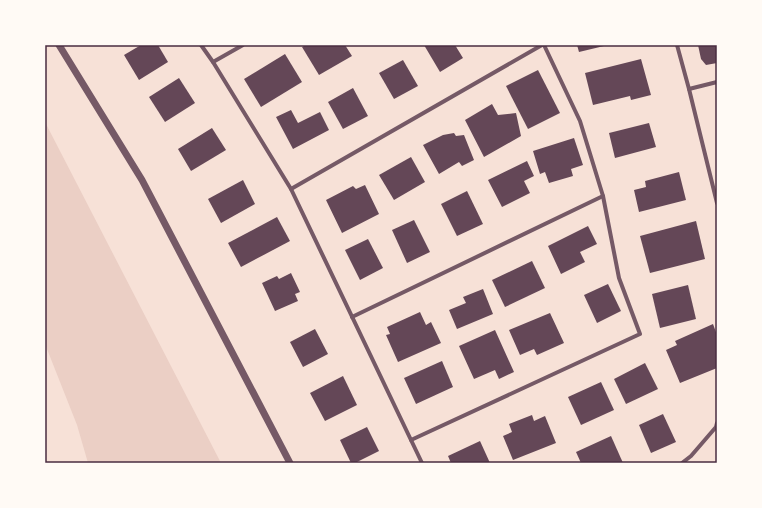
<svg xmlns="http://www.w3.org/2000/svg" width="762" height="508" font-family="'Playfair Display',serif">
<rect width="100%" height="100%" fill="#f7e1d7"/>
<polygon fill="#ebcfc5" points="45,122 221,463 88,463 77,425 45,344"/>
<g fill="#644757">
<polygon points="141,45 158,45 168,62 139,80 124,55"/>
<polygon points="306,45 345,45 352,56 319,75 302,47"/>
<polygon points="424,45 455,45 463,58 440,72"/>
<polygon points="577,45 604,45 604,46 579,52"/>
<polygon points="698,45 717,45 717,63 706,65 701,59"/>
<polygon points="285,54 302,82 261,107 244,79"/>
<polygon points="641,59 651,95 631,100 630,96 593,105 585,73"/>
<polygon points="403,60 418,86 394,99 379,73"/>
<polygon points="538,70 560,113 528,129 506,86"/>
<polygon points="179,78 195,103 165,122 149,97"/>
<polygon points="353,88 368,116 343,129 328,102"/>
<polygon points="492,104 498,115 516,113 521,136 484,157 465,120"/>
<polygon points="291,110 298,123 320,112 329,130 293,149 276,117"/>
<polygon points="649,123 656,147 615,158 609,133"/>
<polygon points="212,128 226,150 191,171 178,149"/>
<polygon points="454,133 456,136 464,135 474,160 462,166 459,162 439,174 423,145 443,135"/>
<polygon points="574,138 583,165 571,169 573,176 549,183 545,172 540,174 533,151"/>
<polygon points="411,157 425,182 394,200 379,175"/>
<polygon points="527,161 534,176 524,181 530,193 502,207 488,180"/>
<polygon points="679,172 686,200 639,212 634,190 646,187 645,181"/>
<polygon points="243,180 255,204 221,223 208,199"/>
<polygon points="365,185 379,214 342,233 326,200 353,186 356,189"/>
<polygon points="467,191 483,224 457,236 441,204"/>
<polygon points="277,217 290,241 241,267 228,243"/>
<polygon points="414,220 430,252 407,263 392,230"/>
<polygon points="696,221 705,259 650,273 640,236"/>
<polygon points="588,226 597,244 580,252 585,262 561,274 548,246"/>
<polygon points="368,239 383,268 360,280 345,250"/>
<polygon points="532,261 545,288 505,307 492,280"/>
<polygon points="291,273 300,292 295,294 298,301 275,311 262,283 277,276 279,279"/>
<polygon points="608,284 621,311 597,323 584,295"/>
<polygon points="688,285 696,319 660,328 652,294"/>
<polygon points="483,289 493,314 457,329 449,310 466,303 463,297"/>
<polygon points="420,312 426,325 431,322 441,343 398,362 386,335 390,334 387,327"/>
<polygon points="550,313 564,343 537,355 534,349 520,355 509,330"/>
<polygon points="713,324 717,335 717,355 716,355 717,357 717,368 680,383 666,350 677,345 675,341"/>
<polygon points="315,329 328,354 303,367 290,342"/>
<polygon points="495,330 514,372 499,379 495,370 474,379 459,346"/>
<polygon points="442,361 453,387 416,404 404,378"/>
<polygon points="645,363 658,389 626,404 614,379"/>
<polygon points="343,376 357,405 325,421 310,393"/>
<polygon points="601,382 614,410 581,425 568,397"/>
<polygon points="663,414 676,442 651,453 639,425"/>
<polygon points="532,415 534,421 545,416 556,443 513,460 503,436 512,432 509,424"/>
<polygon points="367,427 379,451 355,463 351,463 340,440"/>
<polygon points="611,436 623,463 581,463 576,452"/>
<polygon points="480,441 490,463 451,463 448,456"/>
</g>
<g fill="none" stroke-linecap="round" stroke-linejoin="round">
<g stroke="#755966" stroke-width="4">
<polyline points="201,45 213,62 291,189 411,440 422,463"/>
<polyline points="677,45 689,89 717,203"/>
<polyline points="213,62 243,45"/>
<polyline points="689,89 717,82"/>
<polyline points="291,189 542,45"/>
<polyline points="352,317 603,196"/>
<polyline points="411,440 640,334 619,278 603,196 580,121 544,45"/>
<polyline points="682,463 691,456 716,427 717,423"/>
</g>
<polyline stroke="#755966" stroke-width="7" points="59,45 142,180 290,463"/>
</g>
<rect width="762" height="508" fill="none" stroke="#fffaf5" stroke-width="92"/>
<rect x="46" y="46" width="670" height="416" fill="none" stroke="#4a2c40" stroke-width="1.5"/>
</svg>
